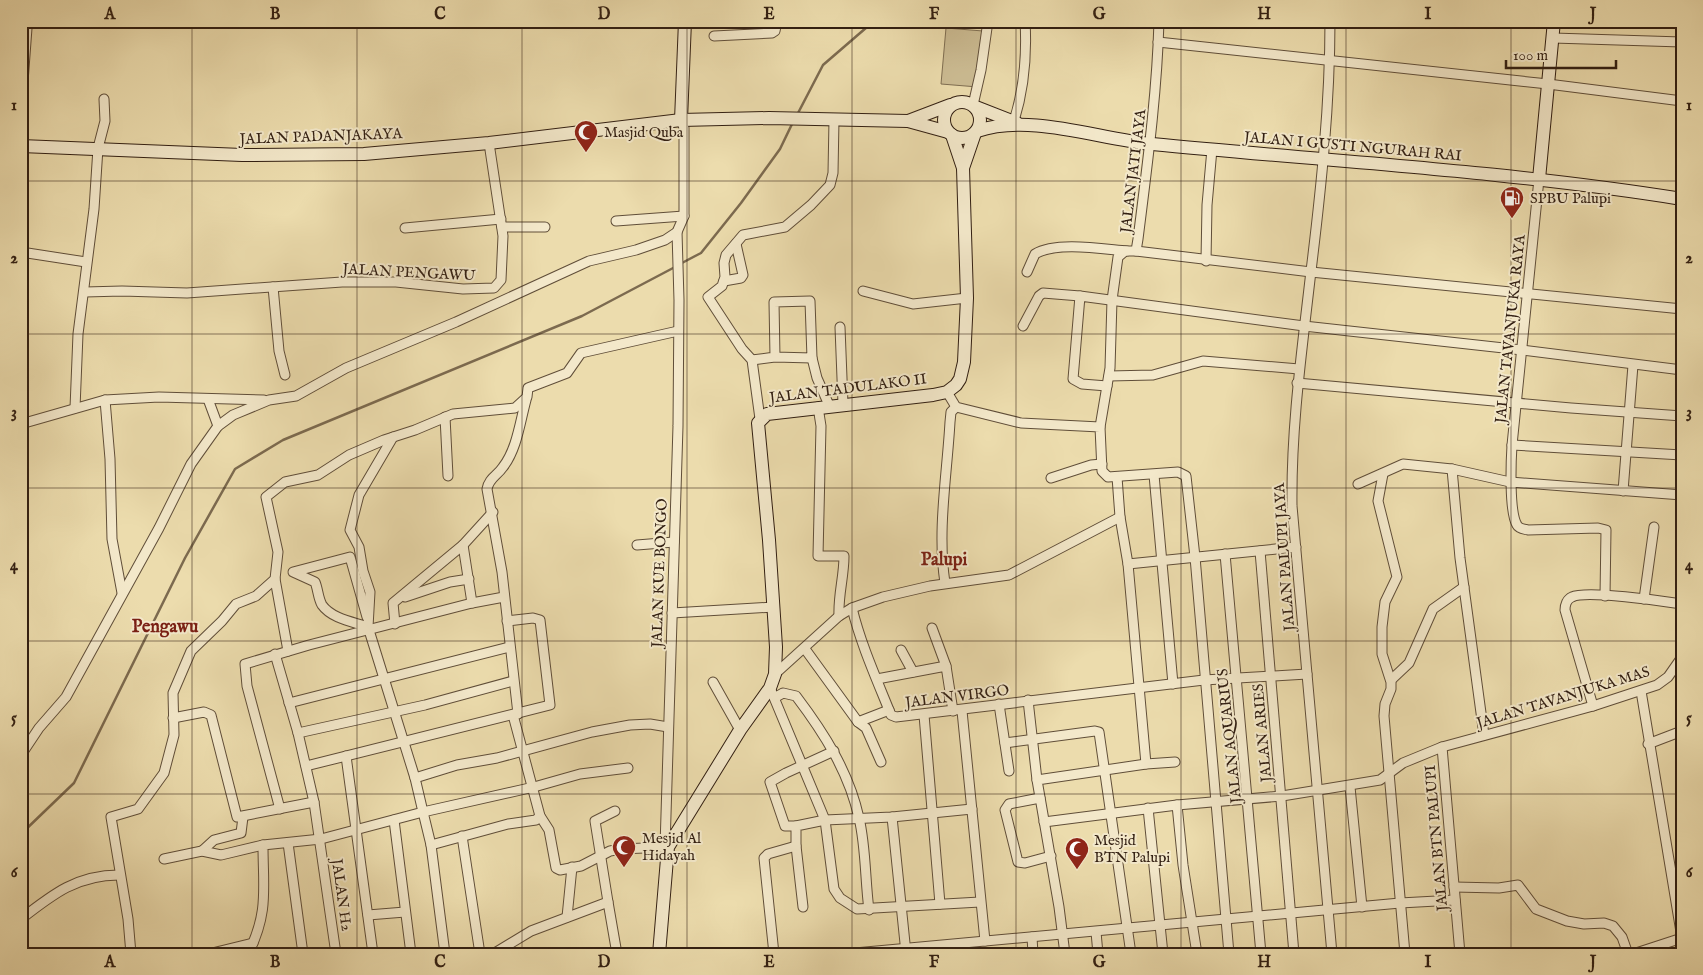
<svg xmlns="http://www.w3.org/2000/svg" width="1703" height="975" font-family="'IM FELL English',serif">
<rect width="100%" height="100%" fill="#ecdcad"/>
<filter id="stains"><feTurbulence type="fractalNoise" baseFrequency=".004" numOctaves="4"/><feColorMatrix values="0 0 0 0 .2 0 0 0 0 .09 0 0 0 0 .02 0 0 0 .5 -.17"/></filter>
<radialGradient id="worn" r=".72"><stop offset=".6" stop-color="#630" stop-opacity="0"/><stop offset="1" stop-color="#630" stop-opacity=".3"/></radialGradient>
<polygon fill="#ccbc93" stroke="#7f6e52" points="946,28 983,31 978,87 941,84"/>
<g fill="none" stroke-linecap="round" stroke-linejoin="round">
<g stroke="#7c6a4f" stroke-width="2.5">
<polyline points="797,115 823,65 874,21"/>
<polyline points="680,264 701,253 741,203 780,149 793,122"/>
<polyline points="21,834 74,783 185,558 235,469 283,440 582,316 675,267"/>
</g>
<g stroke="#604e39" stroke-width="11">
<g id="street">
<path d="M1330,21C1330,105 1321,189 1311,271C1302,350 1291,427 1292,506L1332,954"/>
<polyline points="714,36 772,33 775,31 777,21"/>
<polyline points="1553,38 1682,42"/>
<polyline points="1158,42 1548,84 1682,101"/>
<polyline points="973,105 981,70 988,21"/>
<polyline points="21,109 27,28 30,21"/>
<path d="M1014,121C1024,89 1027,55 1025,21"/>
<path d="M1539,179L1512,445C1511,461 1509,512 1517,525C1519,529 1524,529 1528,530L1598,528L1606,530L1605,596"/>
<polyline points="616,221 684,216"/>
<polyline points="502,227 545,227"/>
<polyline points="405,228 501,219"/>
<polyline points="1136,251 1311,272 1682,309"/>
<polyline points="21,252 86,262"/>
<polyline points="1206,261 1207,205 1212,149"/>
<path d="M1027,272L1035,254C1056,241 1103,249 1127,251"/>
<polyline points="724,281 741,278 743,275 736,244"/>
<polyline points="273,287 279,351 285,375"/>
<polyline points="863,291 913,304 967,298"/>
<polyline points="85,292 122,291 187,293 342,282 396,282 463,289 494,288 501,280 503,236 489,143"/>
<polyline points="1023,326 1039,296 1043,293 1080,296"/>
<polyline points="840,327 843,404"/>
<polyline points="812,358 817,378 829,405"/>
<polyline points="752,360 775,357 812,358 810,301 774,302 775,357"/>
<polyline points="1109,376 1153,375 1203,361 1299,369"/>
<polyline points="1297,383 1571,408 1682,416"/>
<polyline points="1107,386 1082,384 1073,379 1080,296 1304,326 1522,350 1682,370"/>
<polyline points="947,392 956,407 1021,423 1100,427 1102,471 1108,477 1178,472 1186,476 1195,557 1229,954"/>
<polyline points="208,399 218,426"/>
<polyline points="105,400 110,459 112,539 122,593"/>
<path d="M818,407L821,426L818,556H844C844,577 838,595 839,616"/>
<polyline points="75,408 78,334 94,209 98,148 105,121 104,99"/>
<polyline points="445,417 448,476"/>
<polyline points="760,419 752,360 742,349 708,297 722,286 725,277 724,263 726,255 743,235 785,227 811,205 830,185 833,173 834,120"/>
<polyline points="21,424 105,400 159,397 264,400"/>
<path d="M1100,427L1110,368L1112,300L1118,257L1125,251H1136L1138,239C1147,167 1157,94 1159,21"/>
<polyline points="393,437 359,495 350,530 359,547 363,571 370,592 368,627 415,778"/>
<polyline points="1512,445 1682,455"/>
<polyline points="1452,469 1460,558 1484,735"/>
<polyline points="1383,474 1378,501 1397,577 1385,602 1382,627 1382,654 1391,682 1391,689 1385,704 1384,716 1405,954"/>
<polyline points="1154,475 1173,684"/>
<polyline points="1117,477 1120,517 1128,564 1146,764"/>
<polyline points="1051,478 1091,465 1102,464"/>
<polyline points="1358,484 1403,464 1452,469 1510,482 1682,495"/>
<polyline points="1623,491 1633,365"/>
<polyline points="463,545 472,603"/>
<polyline points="637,545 674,542"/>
<polyline points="1260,551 1294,954"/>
<polyline points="1225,554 1261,954"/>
<polyline points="1128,564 1296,547"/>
<polyline points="275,579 288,651"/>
<path d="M945,583C937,531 947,475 950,422L951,412L956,407"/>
<polyline points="405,597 450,582 469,579"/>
<polyline points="1644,599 1654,527"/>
<path d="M852,608C861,645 877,680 891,715L896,717L1204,680L1307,674"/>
<polyline points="672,613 774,607"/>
<path d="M367,617L350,557L293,572L315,582C318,589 318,598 322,605C332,619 354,622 368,627"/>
<polyline points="395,624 393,603 463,545 493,512"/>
<polyline points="932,628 946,666"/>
<polyline points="805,649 858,722"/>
<polyline points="901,650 913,672"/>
<polyline points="275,654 298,733 314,802 336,954"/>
<polyline points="775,674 839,616 852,608 883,597 930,586 1009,575 1120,517"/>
<polyline points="877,679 946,666 953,711"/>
<polyline points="1391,680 1409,663 1433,609 1464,587"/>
<polyline points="713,682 740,730"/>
<polyline points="770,688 825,820 834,889 840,898 857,909 980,902"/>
<polyline points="1641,691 1682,938"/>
<path d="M776,697L783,693L796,696C824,733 849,772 859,818C866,847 865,880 869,910"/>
<polyline points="1028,700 1037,780"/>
<polyline points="289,703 509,647"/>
<polyline points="999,704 1009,771"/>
<path d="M1593,706L1565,610C1565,605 1567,599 1572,597C1586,590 1663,601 1682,604"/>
<polyline points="962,711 985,941"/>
<path d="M518,714L502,572L487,489C489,478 497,476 503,467C517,449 520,422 526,400"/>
<polyline points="513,715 540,816 549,830 556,868 560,870 581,866 610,851 621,849 668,847"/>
<polyline points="924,715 940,904"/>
<polyline points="173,718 204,712 211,715 237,817 314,802"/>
<polyline points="298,733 425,705 513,681"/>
<polyline points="1005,743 1095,731 1099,732 1131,954"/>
<polyline points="1648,744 1682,731"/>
<polyline points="1442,747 1460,954"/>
<polyline points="21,755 39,728 66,697 159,528 191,464 218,426 233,415 269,400 296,396 346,368 456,322 589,261 636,250 665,240 677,232 684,216 684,128 681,120"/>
<polyline points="346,756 373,954"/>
<polyline points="881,762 866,728 858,722 889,710"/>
<polyline points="306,766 550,705 540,620 533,618 507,621"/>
<polyline points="1350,787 1362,907"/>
<polyline points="1040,798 1009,804 1005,810 1018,862 1025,863 1051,856"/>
<polyline points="1177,805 1183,865 1197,954"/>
<polyline points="1148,808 1163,954"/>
<polyline points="280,809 247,686 245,664 309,645 472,603 504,597"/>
<polyline points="892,817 906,953"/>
<polyline points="394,820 411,954"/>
<polyline points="1044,822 1177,805 1282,796 1380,780 1403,763 1442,747 1593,706 1657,685 1668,677 1682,657"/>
<polyline points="796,826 785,826 770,782 786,773 834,751"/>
<polyline points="462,836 480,954"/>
<polyline points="288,843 303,954"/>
<polyline points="431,845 508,824 536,820 540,816"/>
<polyline points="665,847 678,426 679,300 677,232"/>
<polyline points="202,851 214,840 241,833 243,817"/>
<polyline points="164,859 202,851 221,855 263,845"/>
<polyline points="1454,887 1499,888 1518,885 1536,909 1567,921 1584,924 1604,923 1613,926 1622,937 1628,954"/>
<polyline points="608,902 595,821 615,811"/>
<polyline points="803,907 796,846 796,826 825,820 892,817 972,809"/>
<polyline points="368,915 405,912"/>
<polyline points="567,917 572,867"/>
<path d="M21,919C53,894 77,875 119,875"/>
<polyline points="1096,932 1098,954"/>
<polyline points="1032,937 1033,954"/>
<polyline points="131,954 128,919 111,817 138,809 164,773 174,735 173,693 191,651 222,621 236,604 256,596 275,579 278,552 266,497 285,482 318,475 349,455 384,440 415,430 453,414 515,408 527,397 528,388 567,373 581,353 678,331"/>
<polyline points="208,954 253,943"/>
<path d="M248,954C269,912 263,889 263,845L321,839L423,812L415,778L457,765L497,758L592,732L630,725L650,724L668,727"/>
<polyline points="445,954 431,845 423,812 534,787 580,774 628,768"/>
<polyline points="493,954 531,931 608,902 617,954"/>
<polyline points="774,954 764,858 768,854 796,846"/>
<polyline points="844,954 1400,903 1455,900"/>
<polyline points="1065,954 1059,907 1037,780 1146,764 1175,762"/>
<polyline points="1633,954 1682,938"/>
</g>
</g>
<g stroke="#321f12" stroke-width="14">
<g id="secondary">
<circle cx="962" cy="120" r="18"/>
<polyline points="976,107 1017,123"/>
<polyline points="681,120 685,21"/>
<polyline points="908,121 950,105"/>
<path d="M977,131C1031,113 1098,139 1152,144C1329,161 1506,171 1682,199"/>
<polyline points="21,146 242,155 364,154 489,143 681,120 769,118 908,121 948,132"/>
<polyline points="963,168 975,133"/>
<polyline points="1539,179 1554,21"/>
<polyline points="659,954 668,847 740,730 770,688 775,674 776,647 769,540 758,423 767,414 933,395 947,392 956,385 960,379 964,362 967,298 963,168 952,135"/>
</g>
</g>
<use href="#street" stroke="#f3e8ca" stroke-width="9"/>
<use href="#secondary" stroke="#f3e8ca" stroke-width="12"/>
</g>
<path fill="none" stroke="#321f12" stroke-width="1" stroke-opacity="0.55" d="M192,21V954M357,21V954M522,21V954M687,21V954M852,21V954M1016,21V954M1181,21V954M1346,21V954M1511,21V954M21,181H1682M21,334H1682M21,488H1682M21,641H1682M21,794H1682"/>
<defs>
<g id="mosque-pin" transform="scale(1.25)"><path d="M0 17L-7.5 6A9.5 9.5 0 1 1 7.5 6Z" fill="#8f2418" stroke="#f3e8ca"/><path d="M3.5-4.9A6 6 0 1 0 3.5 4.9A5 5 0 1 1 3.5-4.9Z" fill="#fff"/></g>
<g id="fuel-pin" transform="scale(1.25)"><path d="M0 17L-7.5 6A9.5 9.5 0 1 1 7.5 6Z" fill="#8f2418" stroke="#f3e8ca"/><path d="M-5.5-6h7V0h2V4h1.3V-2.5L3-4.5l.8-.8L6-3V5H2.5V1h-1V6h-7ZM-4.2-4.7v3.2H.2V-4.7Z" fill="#fff"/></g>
</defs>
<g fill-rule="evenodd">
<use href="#mosque-pin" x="586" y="132"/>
<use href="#fuel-pin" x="1512" y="198"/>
<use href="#mosque-pin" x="624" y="847"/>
<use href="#mosque-pin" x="1077" y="849"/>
</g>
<g text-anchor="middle" stroke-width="4" stroke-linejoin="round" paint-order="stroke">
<g font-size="15" fill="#321f12" stroke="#f3e8ca" text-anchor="start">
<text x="604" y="137">Masjid Quba</text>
<text x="1530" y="203">SPBU Palupi</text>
<text x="642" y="843">Mesjid Al<tspan x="642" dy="17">Hidayah</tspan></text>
<text x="1094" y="845">Mesjid<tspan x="1094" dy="17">BTN Palupi</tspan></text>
</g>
<g font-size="15" fill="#321f12" stroke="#f3e8ca">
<text transform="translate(321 136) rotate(-2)" y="5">JALAN PADANJAKAYA</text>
<text transform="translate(1353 146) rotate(5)" y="5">JALAN I GUSTI NGURAH RAI</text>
<text transform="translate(1133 171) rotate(-83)" y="5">JALAN JATI JAYA</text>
<text transform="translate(409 272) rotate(3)" y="5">JALAN PENGAWU</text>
<text transform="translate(1510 329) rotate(-84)" y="5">JALAN TAVANJUKA RAYA</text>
<text transform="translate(848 388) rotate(-7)" y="5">JALAN TADULAKO II</text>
<text transform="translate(1284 557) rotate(-94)" y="5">JALAN PALUPI JAYA</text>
<text transform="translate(659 573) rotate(-88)" y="5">JALAN KUE BONGO</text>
<text transform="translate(957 696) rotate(-7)" y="5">JALAN VIRGO</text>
<text transform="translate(1563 697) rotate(-17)" y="5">JALAN TAVANJUKA MAS</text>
<text transform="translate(1262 733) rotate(-95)" y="5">JALAN ARIES</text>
<text transform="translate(1229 736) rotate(-96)" y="5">JALAN AQUARIUS</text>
<text transform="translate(1436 838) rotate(-95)" y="5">JALAN BTN PALUPI</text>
<text transform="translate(342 895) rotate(82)" y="5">JALAN H2</text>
</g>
<g font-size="18" font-weight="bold" fill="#7a1f14" stroke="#f3e8ca">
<text x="944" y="565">Palupi</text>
<text x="165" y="632">Pengawu</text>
</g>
</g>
<rect width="1703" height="975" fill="none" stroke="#ecdcad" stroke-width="55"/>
<path d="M1506 60v8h110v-8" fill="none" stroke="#321f12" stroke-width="2.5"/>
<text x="1513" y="60" font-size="15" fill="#321f12" stroke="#f3e8ca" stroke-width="4" paint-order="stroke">100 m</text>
<rect x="28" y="28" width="1648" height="920" fill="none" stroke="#321f12" stroke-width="2"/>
<g font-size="16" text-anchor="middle" font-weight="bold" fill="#321f12">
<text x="110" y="19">A</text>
<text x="275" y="19">B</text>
<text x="440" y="19">C</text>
<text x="604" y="19">D</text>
<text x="769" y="19">E</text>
<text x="934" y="19">F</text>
<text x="1099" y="19">G</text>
<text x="1264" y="19">H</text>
<text x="1428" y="19">I</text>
<text x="1593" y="19">J</text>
<text x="14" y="110">1</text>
<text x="1689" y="110">1</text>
<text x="14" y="263">2</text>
<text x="1689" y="263">2</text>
<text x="14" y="417">3</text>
<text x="1689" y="417">3</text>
<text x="14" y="570">4</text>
<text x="1689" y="570">4</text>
<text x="14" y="723">5</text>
<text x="1689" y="723">5</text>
<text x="14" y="877">6</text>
<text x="1689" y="877">6</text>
<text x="110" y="967">A</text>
<text x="275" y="967">B</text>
<text x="440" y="967">C</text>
<text x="604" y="967">D</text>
<text x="769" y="967">E</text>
<text x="934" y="967">F</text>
<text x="1099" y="967">G</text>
<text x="1264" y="967">H</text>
<text x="1428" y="967">I</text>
<text x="1593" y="967">J</text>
</g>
<rect width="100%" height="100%" filter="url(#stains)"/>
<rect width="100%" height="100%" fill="url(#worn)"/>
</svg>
